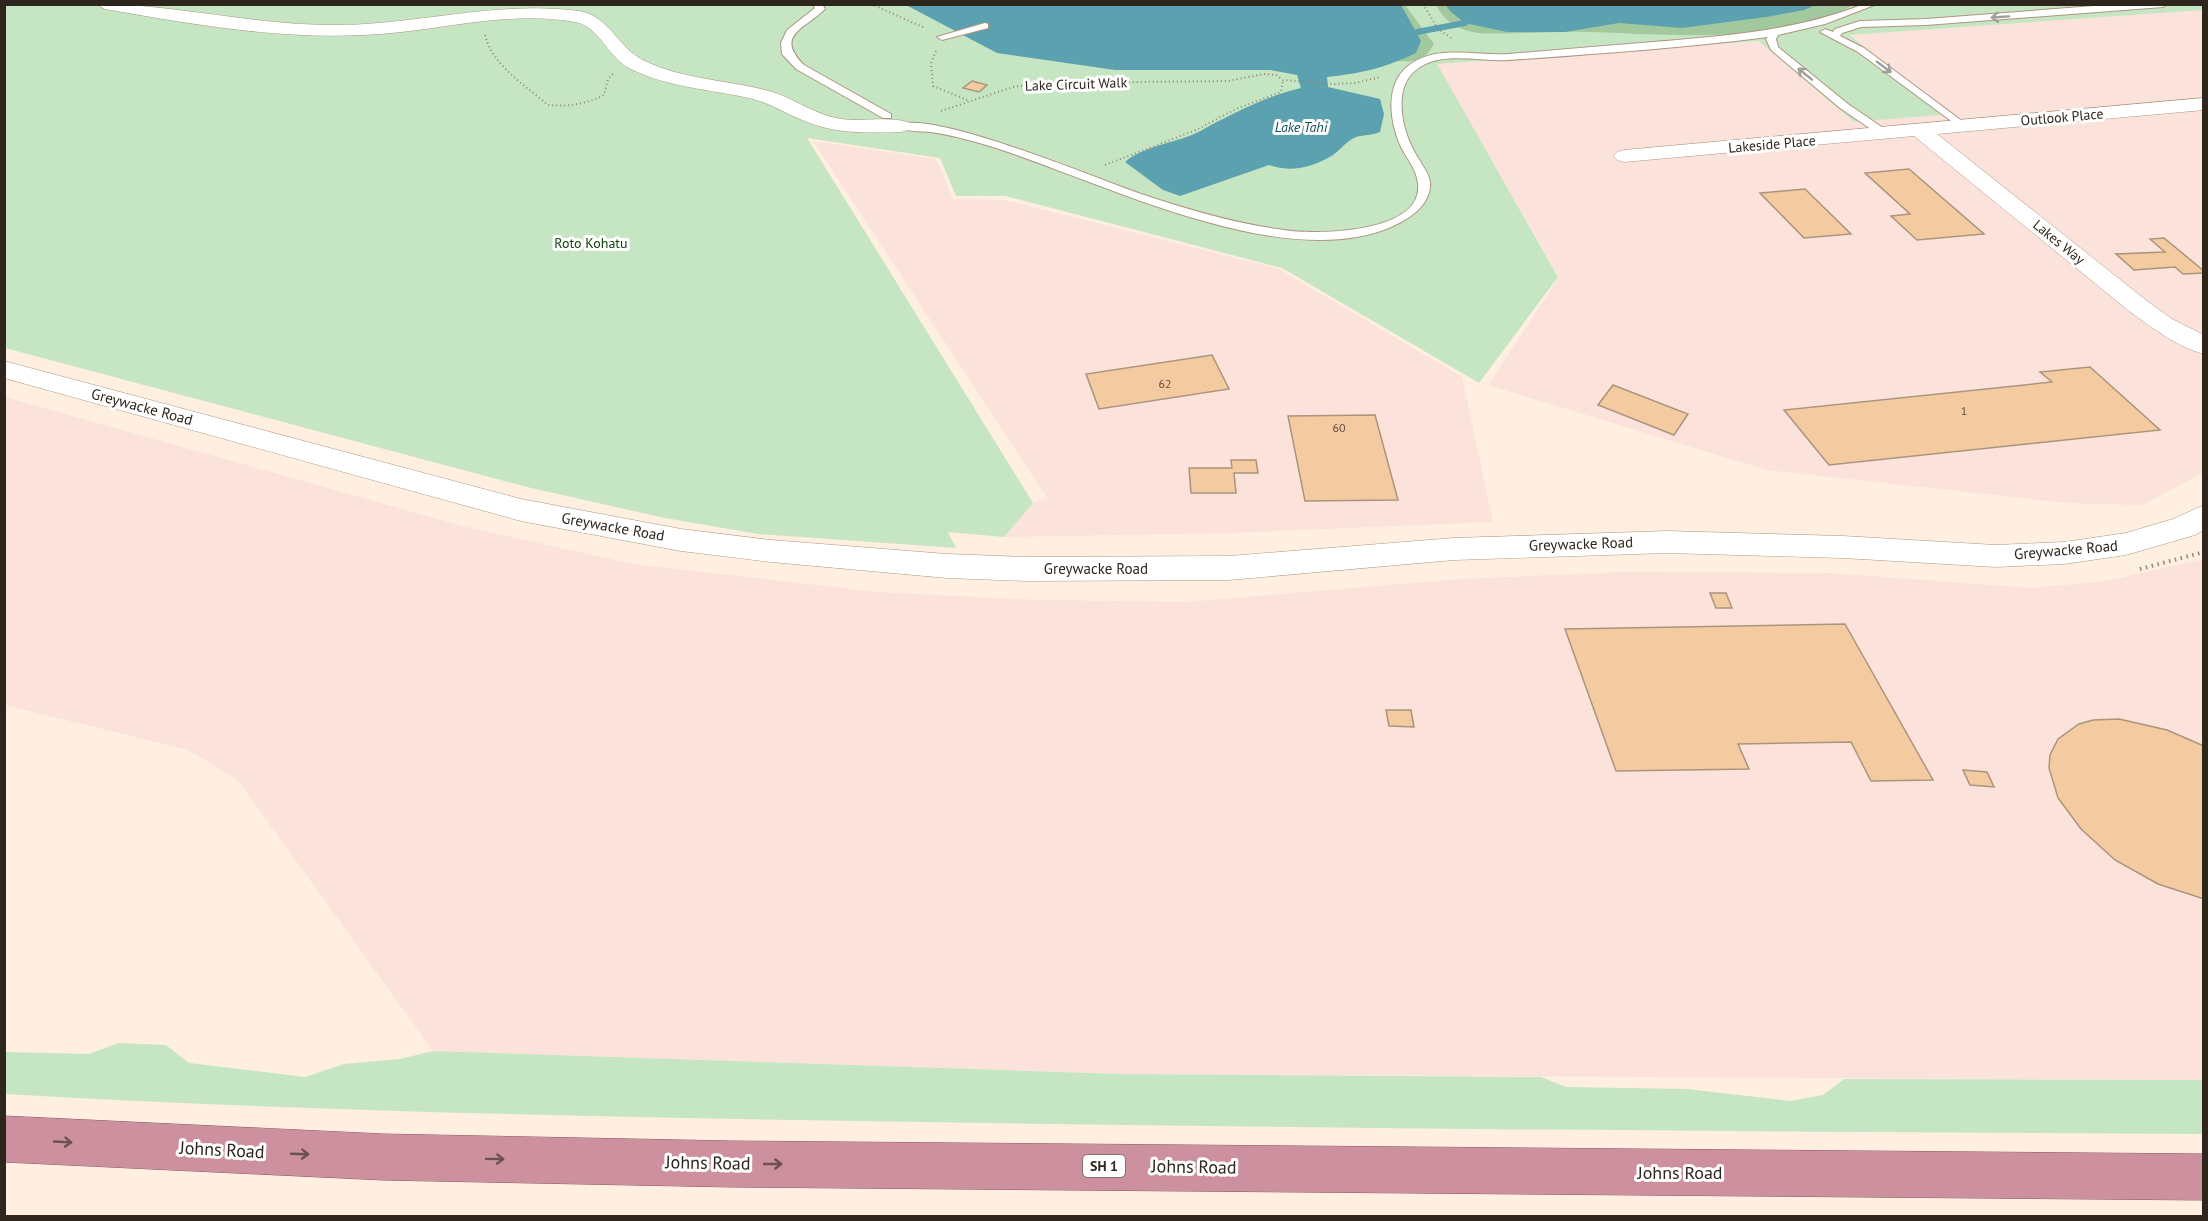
<svg xmlns="http://www.w3.org/2000/svg" width="2208" height="1221" font-family="'PT Sans',sans-serif">
<rect width="100%" height="100%" fill="#feefe1"/>
<g fill="#fbe2db">
<polygon points="2203,10 2203,473 2142,505 2066,503 1767,470 1488,385 1559,277 1436,64 1759,41 1854,122 1848,35"/>
<polygon points="813,141 936,159 953,199 1005,200 1279,269 1462,377 1493,522 1231,533 1004,537 1033,503 1047,498"/>
<polygon points="5,397 466,527 633,564 877,592 1038,600 1187,602 1461,579 1624,572 1831,573 2031,588 2106,581 2203,559 2203,1080 1119,1074 433,1051 237,779 188,750 5,705"/>
</g>
<g fill="#c6e5c3">
<polygon points="2203,4 2204,10 1849,35 1952,114 1854,122 1759,41 1437,64 1558,277 1479,383 1282,268 1005,196 956,196 940,158 807,138 1033,503 1004,537 948,532 956,548 758,534 665,518 527,487 5,348 4,5"/>
<path d="M119,1043L166,1045L189,1063L305,1077L344,1064L400,1059L433,1051L1119,1074L1541,1077L1566,1087L1687,1089L1790,1101L1823,1095L1844,1079L2203,1080L2204,1134C1798,1132 1393,1129 988,1123C660,1118 332,1113 5,1094V1052L89,1054Z"/>
</g>
<g fill="#a2c99e">
<path d="M1378,5H1405L1434,44C1424,63 1409,63 1390,60Z"/>
<path d="M1436,5L1672,15L1802,5H1853C1789,46 1663,34 1588,32C1551,31 1514,35 1477,33C1456,28 1447,24 1436,5Z"/>
</g>
<g fill="#5ca1b0">
<path d="M906,5H1401L1421,41L1416,53C1384,68 1363,73 1327,77L1328,87L1380,99L1384,114L1380,132C1371,136 1360,134 1352,139C1345,143 1340,150 1333,155C1314,167 1290,173 1269,165L1180,196L1163,190L1125,162C1142,147 1173,143 1194,134C1204,130 1213,123 1223,119C1247,107 1274,94 1301,88L1297,75L1270,70H1115L997,53Z"/>
<polygon points="1446,5 1816,5 1804,10 1766,17 1682,28 1619,23 1565,32 1507,32 1465,23 1450,11"/>
</g>
<g fill="none" stroke-linecap="round" stroke-linejoin="round">
<polyline stroke="#5ca1b0" stroke-width="6" points="1417,32 1465,23"/>
</g>
<g fill="#f4caa0" stroke="#ab947d" stroke-width="1.5">
<polygon points="972,81 987,85 979,92 963,88"/>
<polygon points="1909,169 1984,234 1917,240 1891,216 1910,214 1865,173"/>
<polygon points="1805,189 1851,234 1804,238 1760,193"/>
<polygon points="2164,238 2204,271 2204,273 2183,274 2175,267 2134,270 2116,254 2165,252 2150,239"/>
<polygon points="1212,355 1229,389 1099,409 1086,374"/>
<polygon points="2090,367 2160,430 1829,465 1784,410 2052,382 2040,372"/>
<polygon points="1613,385 1688,414 1674,435 1598,405"/>
<polygon points="1375,415 1398,500 1305,501 1288,416"/>
<polygon points="1231,460 1256,460 1258,473 1234,473 1236,493 1191,493 1189,468 1232,468"/>
<polygon points="1710,593 1726,593 1732,608 1716,608"/>
<polygon points="1845,624 1933,780 1871,781 1851,742 1738,744 1749,769 1616,771 1565,629"/>
<polygon points="1386,710 1411,710 1414,727 1389,726"/>
<polygon points="2119,719 2167,730 2204,746 2204,899 2158,884 2115,860 2081,829 2058,798 2049,768 2050,755 2058,739 2079,724 2093,720"/>
<polygon points="1963,770 1987,772 1994,787 1970,785"/>
</g>
<g fill="none" stroke-linecap="round" stroke-linejoin="round">
<g stroke="#ad9680" stroke-width="2">
<g id="service">
<path d="M813,4H822L825,9C805,29 774,35 804,65L891,114V118H883L796,69L782,54L781,43L787,30L815,8Z"/>
<path d="M1864,4H1877L1825,24L1778,35L1776,39L1778,47L1848,104L1889,132V136H1881L1840,108L1771,50L1766,39L1768,37C1682,48 1595,54 1509,60C1481,62 1444,51 1420,67C1392,84 1401,126 1413,149C1418,160 1428,170 1430,182C1431,191 1427,200 1421,207C1413,216 1402,222 1391,227C1281,274 1100,181 993,147C973,141 952,135 931,132C920,131 905,132 896,126C926,106 1104,182 1144,195C1189,210 1237,224 1284,230C1315,235 1423,234 1418,184C1417,170 1407,159 1401,147C1389,121 1384,81 1412,63C1439,45 1479,56 1509,54C1557,50 1605,46 1653,42C1725,36 1796,31 1864,4Z"/>
<polygon points="2120,4 2167,4 2163,7 1926,25 1861,27 1842,33 1840,36 1864,48 1966,124 1967,126 1962,129 1858,52 1820,32 1825,29 1833,32 1835,29 1860,21 1926,19"/>
<polygon points="985,23 988,24 988,28 942,40 937,37"/>
</g>
</g>
<g stroke="#ad9680" stroke-width="1">
<g id="minor">
<path d="M96,4C175,4 252,25 331,25C413,26 496,0 579,11C605,16 613,36 631,52C639,59 649,63 659,67C694,80 733,81 769,91C794,98 815,115 841,119C863,122 887,116 908,122L911,126L908,130L901,132C869,133 837,134 807,122C788,115 772,104 753,99C711,89 668,88 629,68C608,57 599,26 575,22C505,9 433,33 362,35C276,39 190,24 105,9Z"/>
<path d="M2204,98V110L1937,134L2147,301L2172,319L2204,335V354C2177,347 2151,327 2129,311L1914,136L1624,162L1617,160L1613,156L1617,152L1624,150Z"/>
</g>
</g>
<g stroke="#ad9680" stroke-width="1">
<polygon id="tertiary" points="4,361 521,499 681,529 771,540 947,554 1027,557 1229,556 1454,538 1667,531 1843,536 1996,545 2064,542 2126,533 2173,519 2204,505 2204,530 2195,535 2126,555 2064,564 1996,567 1843,558 1667,553 1454,560 1229,580 1027,581 947,578 771,562 681,551 521,521 4,378"/>
</g>
<g stroke="#8c5861" stroke-width="1">
<polygon id="trunk" points="4,1116 383,1134 731,1141 2204,1154 2204,1200 731,1187 383,1180 4,1162"/>
</g>
<g stroke="#92867b" stroke-width="2" stroke-dasharray="1 3" stroke-linecap="butt">
<polyline points="871,4 925,28"/>
<polyline points="1423,4 1438,29 1451,38"/>
<path d="M485,35C492,65 526,86 548,105C568,107 586,104 604,95L608,79L614,73"/>
<polyline points="936,51 931,63 933,86 967,100"/>
<polyline points="941,111 1013,87 1040,83 1227,81 1264,74 1276,75 1283,80 1334,84 1355,83 1381,77"/>
<polyline points="1105,165 1196,130 1236,109 1281,92 1283,80"/>
</g>
<polyline stroke="#92867b" stroke-width="4" stroke-dasharray="1.5 4.5" stroke-linecap="butt" points="2140,569 2204,552"/>
<use href="#service" fill="#fff" fill-rule="evenodd"/>
<use href="#minor" fill="#fff" fill-rule="evenodd"/>
<use href="#tertiary" fill="#fff" fill-rule="evenodd"/>
<use href="#trunk" fill="#cc909e" fill-rule="evenodd"/>
</g>
<defs><path id="oneway-shaft" d="M-6 0H5M1.5-3L5.5 0L1.5 3" fill="none" stroke-width="1.6" stroke-linecap="round" stroke-linejoin="round" transform="scale(1.5)"/></defs>
<g stroke="#a19d99">
<use href="#oneway-shaft" transform="translate(2000 17) rotate(176)"/>
<use href="#oneway-shaft" transform="translate(1884 67) rotate(37)"/>
<use href="#oneway-shaft" transform="translate(1805 74) rotate(-141)"/>
</g>
<g stroke="#6d5050">
<use href="#oneway-shaft" transform="translate(63 1142) rotate(3)"/>
<use href="#oneway-shaft" transform="translate(300 1154) rotate(2)"/>
<use href="#oneway-shaft" transform="translate(495 1159) rotate(1)"/>
<use href="#oneway-shaft" transform="translate(773 1164)"/>
</g>
<g text-anchor="middle" stroke-width="6" stroke-linejoin="round" paint-order="stroke">
<g font-size="12" fill="#604e3d">
<text x="1165" y="388">62</text>
<text x="1964" y="415">1</text>
<text x="1339" y="432">60</text>
</g>
<g font-size="14" fill="#2e251c" stroke="#fff">
<text transform="translate(1076 84) rotate(-2)" y="5">Lake Circuit Walk</text>
<text transform="translate(2062 117) rotate(-5)" y="5">Outlook Place</text>
<text transform="translate(1772 144) rotate(-5)" y="5">Lakeside Place</text>
<text transform="translate(2059 242) rotate(39)" y="5">Lakes Way</text>
</g>
<g font-size="14" font-style="italic" fill="#114e59" stroke="#fff">
<text x="1301" y="132">Lake Tahi</text>
</g>
<g font-size="14" fill="#0f470e" stroke="#fff">
<text x="591" y="248">Roto Kohatu</text>
</g>
<rect fill="#fff" stroke="#6d6660" stroke-width="1.5" x="1083" y="1155" width="42" height="22" rx="4.5"/>
<g font-size="14" font-weight="bold" fill="#2e251c">
<text x="1104" y="1171">SH 1</text>
</g>
<g font-size="15" fill="#2e251c" stroke="#fff">
<text transform="translate(142 407) rotate(15)" y="5">Greywacke Road</text>
<text transform="translate(613 527) rotate(10)" y="5">Greywacke Road</text>
<text transform="translate(1581 544) rotate(-2)" y="5">Greywacke Road</text>
<text transform="translate(2066 550) rotate(-5)" y="5">Greywacke Road</text>
<text x="1096" y="574">Greywacke Road</text>
</g>
<g font-size="18" fill="#2e251c" stroke="#fff">
<text transform="translate(222 1150) rotate(3)" y="6">Johns Road</text>
<text transform="translate(708 1163) rotate(1)" y="6">Johns Road</text>
<text transform="translate(1194 1167) rotate(1)" y="6">Johns Road</text>
<text x="1680" y="1179">Johns Road</text>
</g>
</g>
<rect width="2208" height="1221" fill="none" stroke="#2e251c" stroke-width="12"/>
</svg>
